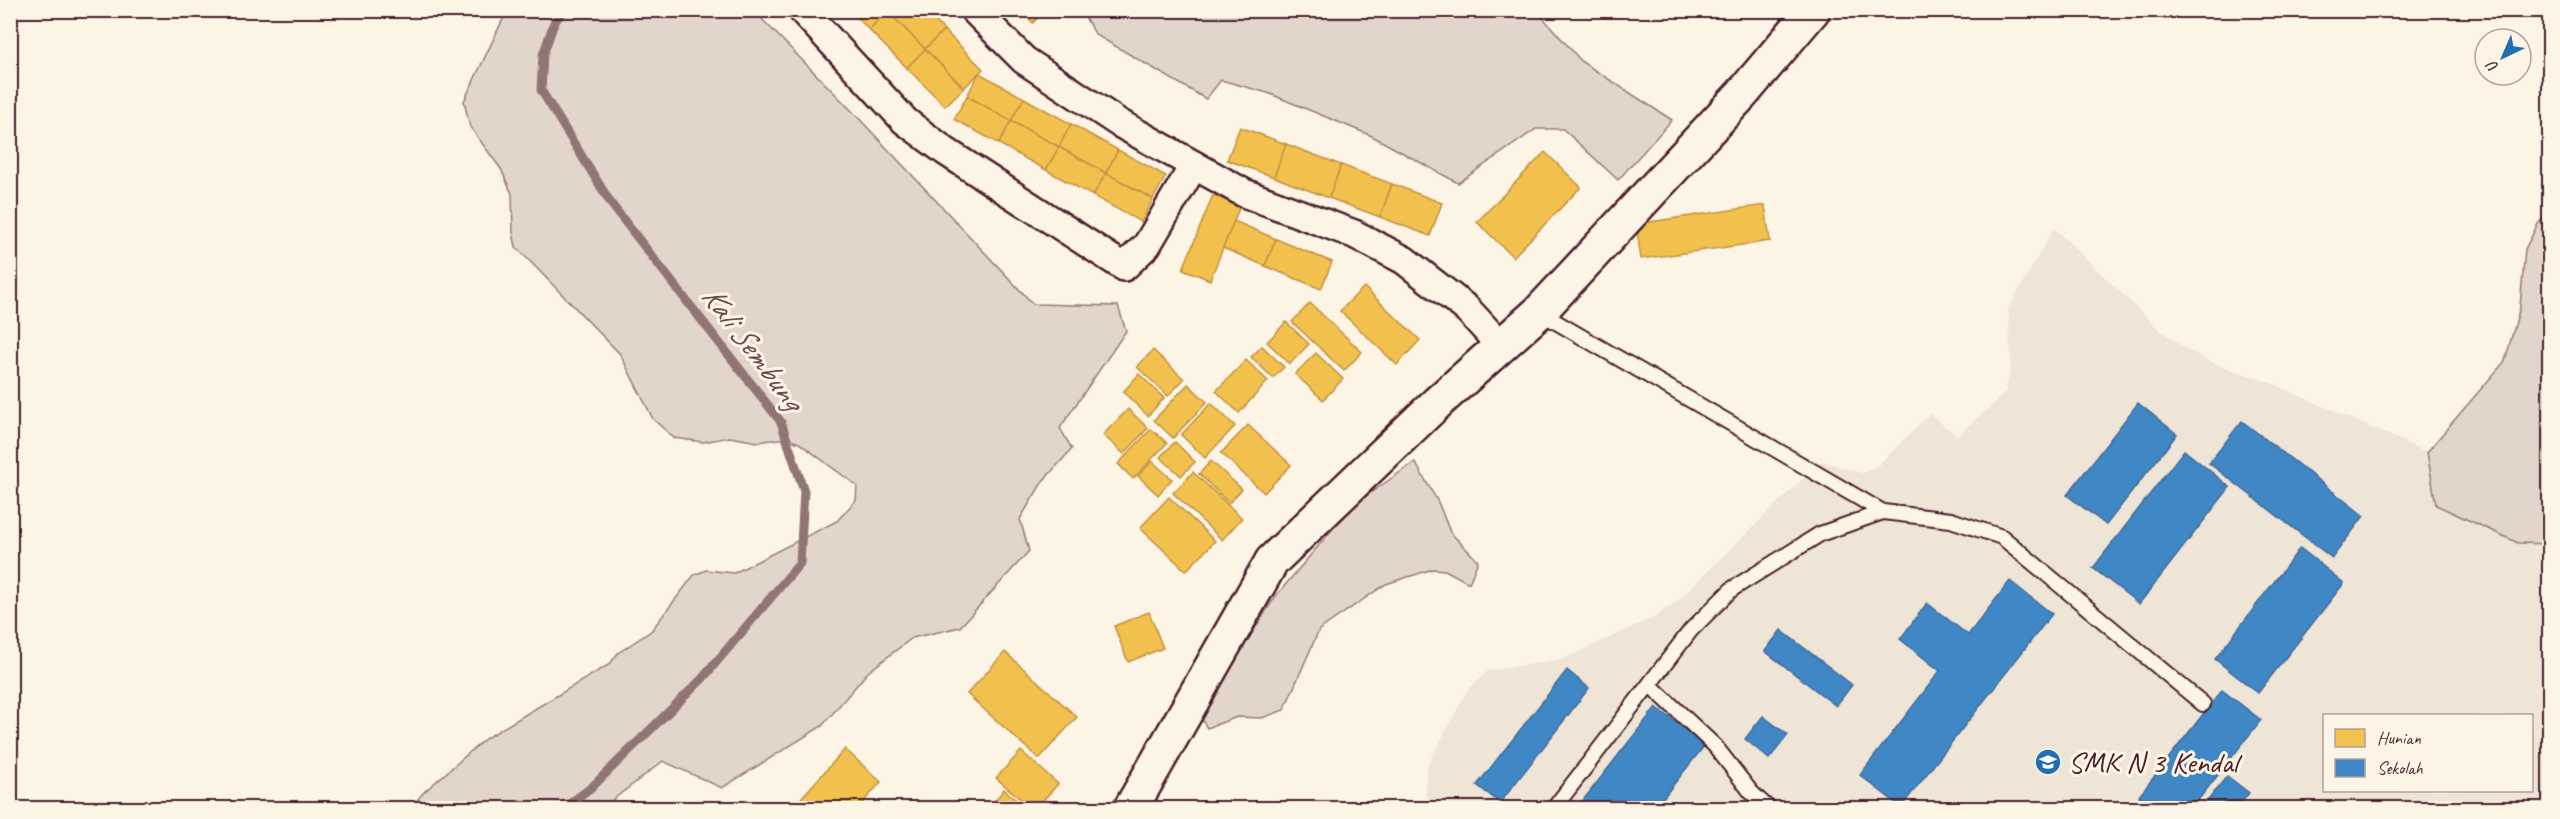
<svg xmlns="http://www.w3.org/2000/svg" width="2560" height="819" font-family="Caveat,sans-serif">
<rect width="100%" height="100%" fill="#fcf5e5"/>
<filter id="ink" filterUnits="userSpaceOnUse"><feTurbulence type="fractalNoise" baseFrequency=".0167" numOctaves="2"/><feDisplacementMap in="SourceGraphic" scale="12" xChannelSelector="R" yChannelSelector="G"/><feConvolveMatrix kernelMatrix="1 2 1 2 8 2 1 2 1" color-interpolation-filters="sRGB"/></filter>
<g filter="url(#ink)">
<path fill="#eee5d7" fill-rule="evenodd" d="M2054,228L2161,331L2183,347L2210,362L2271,383L2427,452L2436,505L2518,543L2549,544V808H1431L1426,794L1427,766L1468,689L1488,671L1563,659L1655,617L1677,601L1821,461L1862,473L1876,467L1930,414L1957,436L1987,410L2006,391L2011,364L2008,309ZM2324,716H2532V790H2324Z"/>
<g fill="#e2d5ca" stroke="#967a7a" stroke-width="1.5">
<polygon points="511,10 754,11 853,112 1033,304 1118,306 1126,331 1060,428 1072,449 1043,481 1020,519 1029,551 960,627 912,638 867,673 822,726 722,788 663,761 602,808 410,808 424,792 486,738 610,664 618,653 651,631 694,575 706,570 734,573 837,521 856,500 857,486 799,443 786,438 758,442 730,437 703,442 674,438 653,419 620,354 516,247 513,233 512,194 501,169 470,127 464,101 503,19"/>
<polygon points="1081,11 1537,11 1582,62 1672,120 1618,180 1563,129 1536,129 1458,183 1372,136 1268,93 1221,80 1206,99 1096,35"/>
<polygon points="2549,211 2549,544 2518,543 2436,505 2427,452 2505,361 2520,307 2525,249 2538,224"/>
<polygon points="1415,462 1438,502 1450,532 1478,561 1469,583 1445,570 1433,569 1386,584 1319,630 1284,710 1262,718 1237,717 1207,728 1195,707 1218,687 1275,597 1353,505"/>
</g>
<g fill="#f2c14e" stroke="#c09044" stroke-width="1.5">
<polygon points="850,10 887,10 887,11 869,30"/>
<polygon points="924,10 944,30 925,49 887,11"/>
<polygon points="1020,10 1045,10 1033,23"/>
<polygon points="887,11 925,49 907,68 869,30"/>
<polygon points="944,30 983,69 964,88 925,49"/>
<polygon points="925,49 964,88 945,106 907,68"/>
<polygon points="979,73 1024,98 1011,121 967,96"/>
<polygon points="967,96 1011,121 999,144 954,119"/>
<polygon points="1024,98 1071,124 1059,147 1011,121"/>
<polygon points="1011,121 1059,147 1046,170 999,144"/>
<polygon points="1071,124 1118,150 1106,173 1059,147"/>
<polygon points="1240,127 1286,144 1274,177 1227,160"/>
<polygon points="1286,144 1341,165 1329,198 1274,177"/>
<polygon points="1059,147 1106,173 1093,196 1046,170"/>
<polygon points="1118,150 1166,176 1153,199 1106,173"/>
<polygon points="1545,152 1581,187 1513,257 1477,222"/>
<polygon points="1341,165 1392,184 1380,217 1329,198"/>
<polygon points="1106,173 1153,199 1141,222 1093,196"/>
<polygon points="1392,184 1442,203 1430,236 1380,217"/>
<polygon points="1213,195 1240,206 1210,280 1183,269"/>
<polygon points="1765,205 1770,241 1641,259 1636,224"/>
<polygon points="1234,221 1276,239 1265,266 1223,248"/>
<polygon points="1276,239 1332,262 1321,289 1265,266"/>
<polygon points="1364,287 1420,340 1397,365 1340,311"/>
<polygon points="1310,303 1362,352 1344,371 1292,322"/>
<polygon points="1286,322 1309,344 1290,364 1267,342"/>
<polygon points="1262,346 1284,367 1273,378 1251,357"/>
<polygon points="1153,350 1184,379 1168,396 1137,367"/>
<polygon points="1316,353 1343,379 1323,400 1295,374"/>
<polygon points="1246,360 1268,381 1239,413 1216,391"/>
<polygon points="1139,374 1164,398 1148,416 1123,392"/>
<polygon points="1188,384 1207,402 1173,438 1154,420"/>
<polygon points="1211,403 1235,426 1205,458 1181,435"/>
<polygon points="1128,409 1148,428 1124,454 1103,435"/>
<polygon points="1248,425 1291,465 1264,493 1221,453"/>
<polygon points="1151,429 1167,443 1133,479 1118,464"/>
<polygon points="1175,442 1195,462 1181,476 1160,457"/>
<polygon points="1152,461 1172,479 1158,495 1138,476"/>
<polygon points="1211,461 1242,489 1229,503 1199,474"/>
<polygon points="1193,472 1242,518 1222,540 1173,493"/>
<polygon points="1169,497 1215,541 1186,571 1140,528"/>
<polygon points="1149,612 1163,648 1128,662 1114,626"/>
<polygon points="1005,652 1077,717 1039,759 967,694"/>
<polygon points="845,749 881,782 858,808 795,808 793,807"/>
<polygon points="1021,751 1058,784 1036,808 1031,808 996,778"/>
<polygon points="1004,789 1025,808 989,808"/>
</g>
<g fill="#3f88c5" stroke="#426897" stroke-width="1.5">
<polygon points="2138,403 2177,434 2106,525 2067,495"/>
<polygon points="2242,421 2364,516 2332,558 2209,463"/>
<polygon points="2184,450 2230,487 2139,604 2093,568"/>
<polygon points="2300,548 2344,583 2258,693 2215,659"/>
<polygon points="2010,581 2052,614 1901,807 1860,775 1940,671 1900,639 1927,603 1968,635"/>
<polygon points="1781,630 1852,685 1836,706 1765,651"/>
<polygon points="1567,670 1589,688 1500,803 1477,785"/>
<polygon points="2222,690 2261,720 2192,808 2155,808 2139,796"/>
<polygon points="1656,707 1705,745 1655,808 1577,808"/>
<polygon points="1763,716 1788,735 1769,759 1745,739"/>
<polygon points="2227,776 2249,793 2237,808 2202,808"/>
</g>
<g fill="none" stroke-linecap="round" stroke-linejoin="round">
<polyline stroke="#917474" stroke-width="9" points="563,10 554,23 543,55 541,90 612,205 781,422 804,491 800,563 702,679 593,786 564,808"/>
<g stroke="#4a1f2b" stroke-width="18">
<g id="service">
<polyline points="1539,312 1883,512 1951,520 2002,537 2203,704"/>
<polyline points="1650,685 1715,746 1751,792 1768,808"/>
<polyline points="1554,808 1691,630 1732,589 1820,534 1883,512"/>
</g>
</g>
<g stroke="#4a1f2b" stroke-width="32">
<g id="minor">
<polyline points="802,10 905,121 945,151 1124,267 1147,245 1194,165"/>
<polyline points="974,10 1024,60 1119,123 1244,193 1354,234 1404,260 1467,309 1501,346"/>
</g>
</g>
<g stroke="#4a1f2b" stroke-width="38">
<polyline id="secondary" points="1131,808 1272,561 1438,402 1539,312 1742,94 1813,10"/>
</g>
<use href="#service" stroke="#fcf5e5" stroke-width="14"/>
<use href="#minor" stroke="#fcf5e5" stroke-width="27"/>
<use href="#secondary" stroke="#fcf5e5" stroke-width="33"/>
</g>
</g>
<defs>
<g id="school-disc" transform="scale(1.35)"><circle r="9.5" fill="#1f6fb2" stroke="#fcf5e5"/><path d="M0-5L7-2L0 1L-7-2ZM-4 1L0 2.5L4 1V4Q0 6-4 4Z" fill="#fff"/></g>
</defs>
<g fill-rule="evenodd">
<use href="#school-disc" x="2048" y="762"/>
</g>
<g text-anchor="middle" stroke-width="6" stroke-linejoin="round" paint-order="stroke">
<g font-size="30" fill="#4a1f2b" stroke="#fcf5e5" text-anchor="start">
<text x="2068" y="772">SMK N 3 Kendal</text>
</g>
<g font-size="32" font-style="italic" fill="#6d4950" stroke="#fcf5e5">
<text transform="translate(753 347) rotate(53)" y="11">Kali Sembung</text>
</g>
</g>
<rect width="2560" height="819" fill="none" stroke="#fcf5e5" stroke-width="36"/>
<rect x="18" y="18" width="2524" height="783" fill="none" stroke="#4a1f2b" stroke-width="2" filter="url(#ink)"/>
<rect x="2323" y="714" width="210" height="78" fill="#fcf5e5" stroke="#b59f9b" stroke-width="1.5"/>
<rect x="2335" y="729" width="30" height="18" fill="#f2c14e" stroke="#b59f9b" stroke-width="1.5"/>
<text x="2377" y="744" font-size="18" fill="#4a1f2b">Hunian</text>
<rect x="2335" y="759" width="30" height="18" fill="#3f88c5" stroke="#b59f9b" stroke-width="1.5"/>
<text x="2377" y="774" font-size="18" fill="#4a1f2b">Sekolah</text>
<g transform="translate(2503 57) rotate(224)"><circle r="28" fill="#fcf5e5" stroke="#b59f9b" stroke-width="1.5"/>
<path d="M0-4.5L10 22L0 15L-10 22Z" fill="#1f6fb2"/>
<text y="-9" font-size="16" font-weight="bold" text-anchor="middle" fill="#4a1f2b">U</text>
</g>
</svg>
